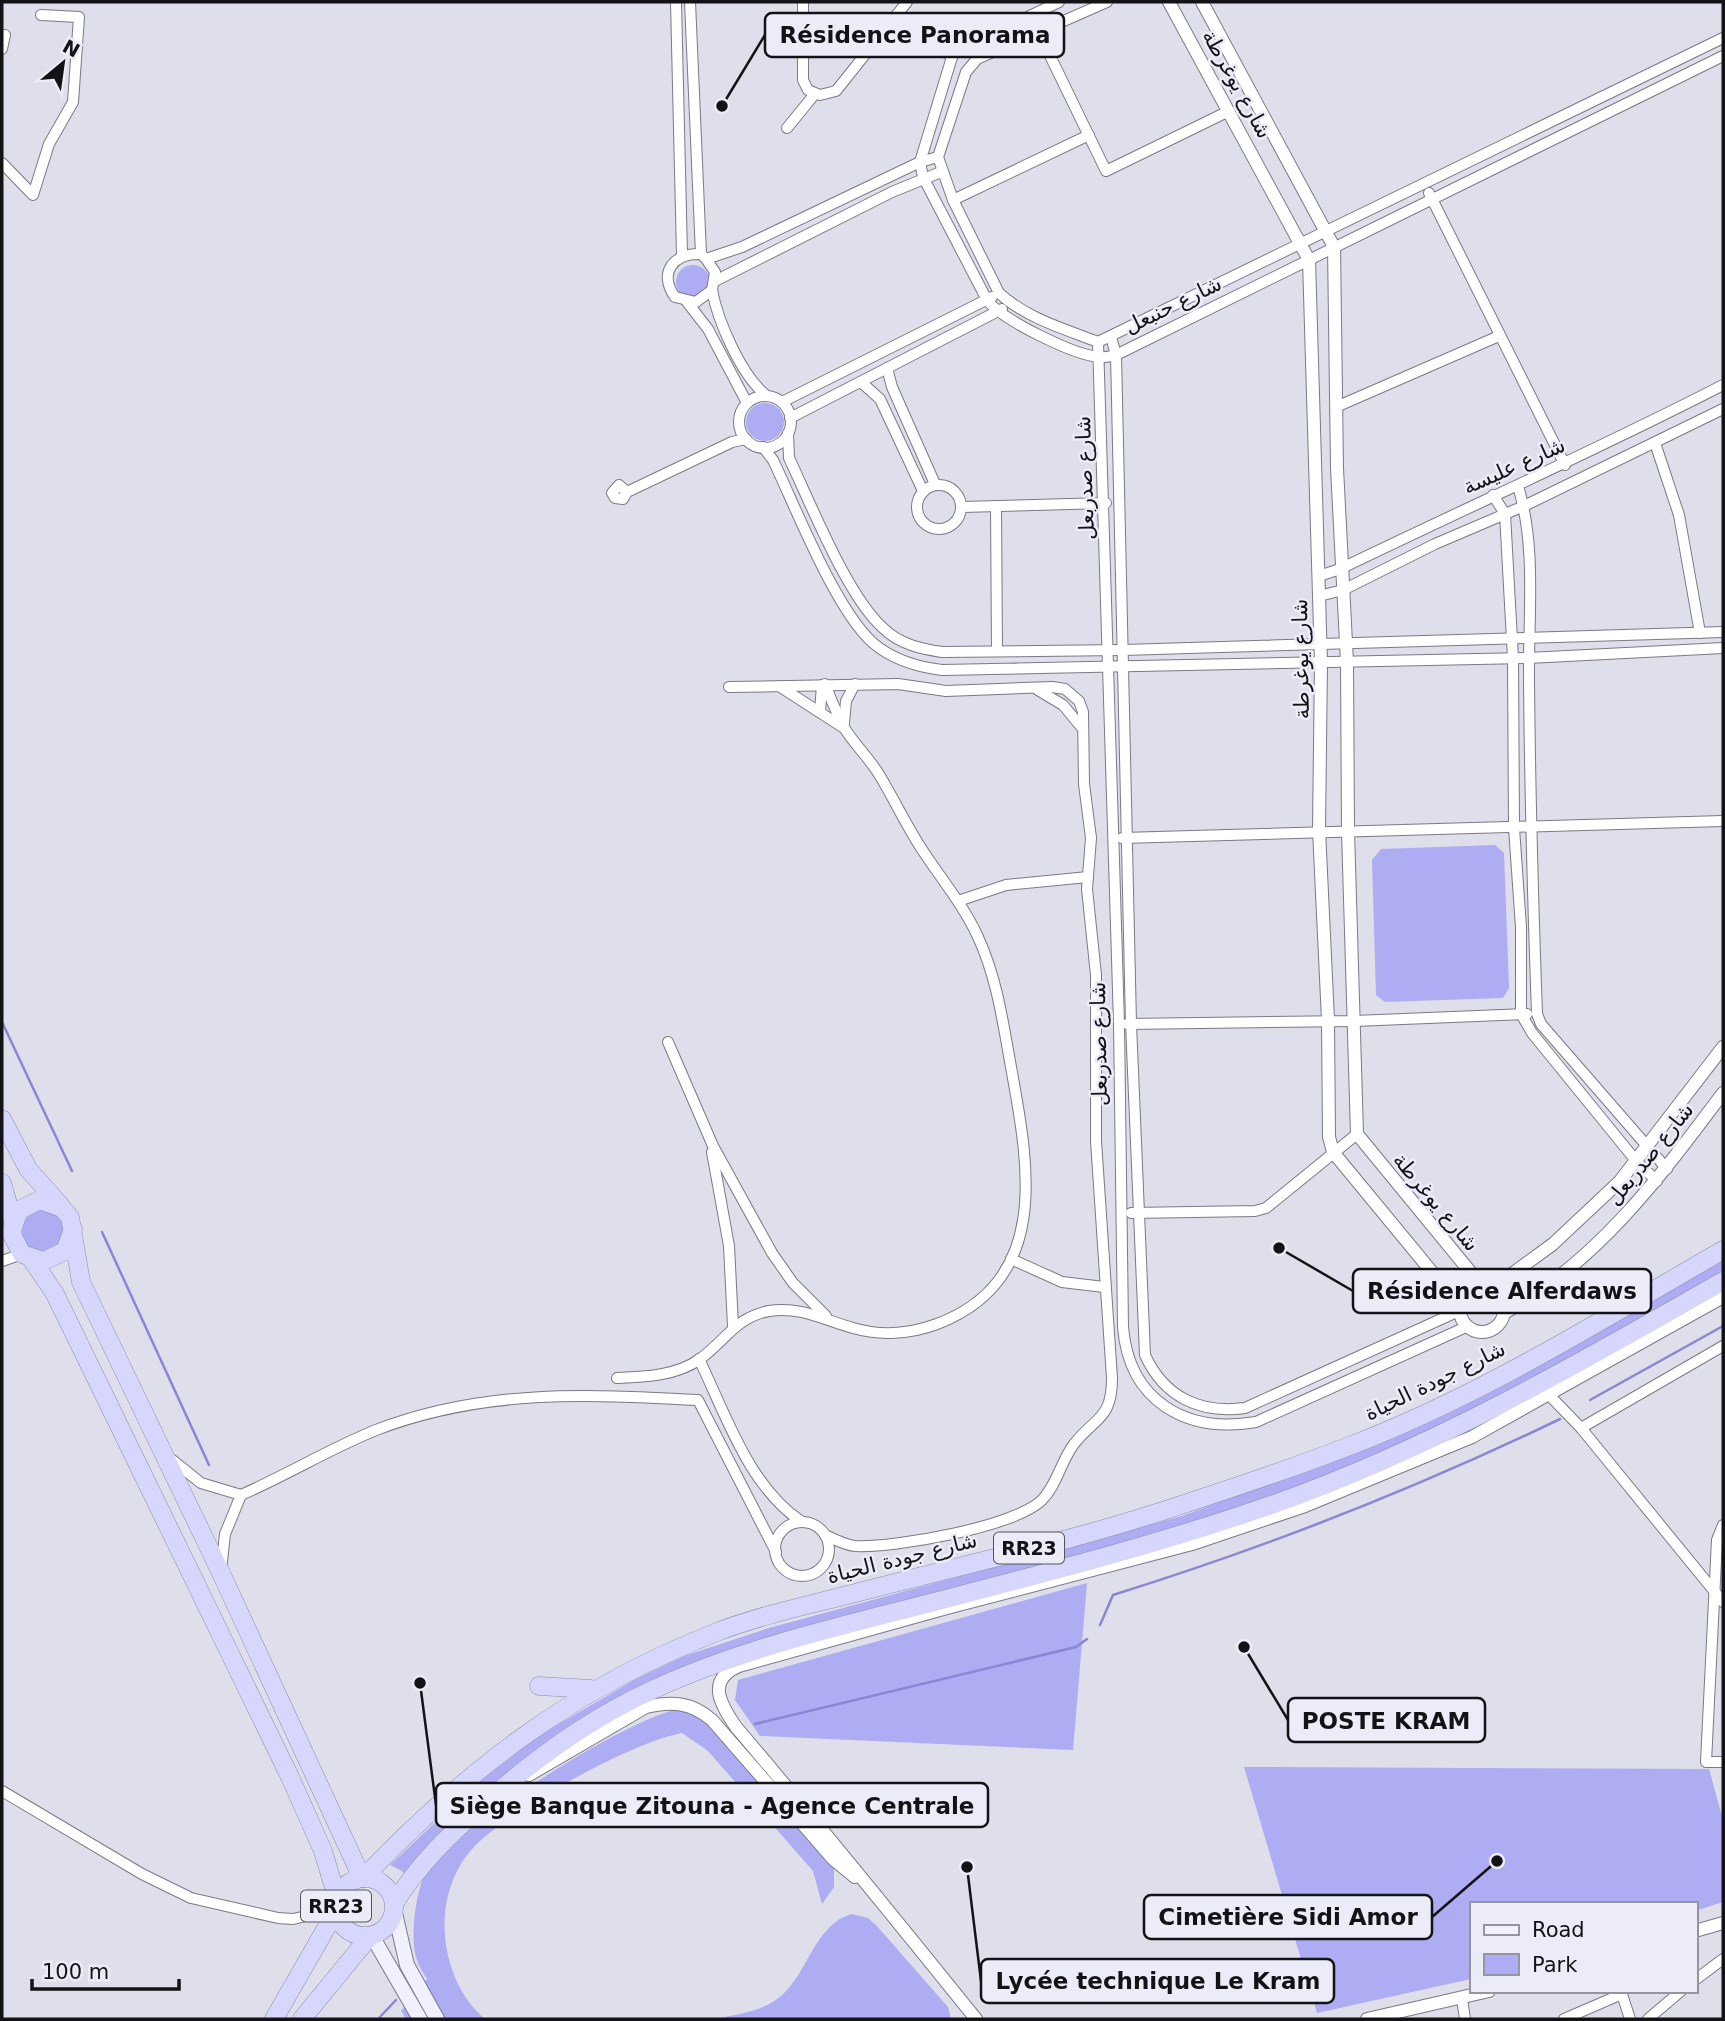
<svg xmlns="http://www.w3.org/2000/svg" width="1725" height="2021" font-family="'DejaVu Sans',Cairo,sans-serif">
<rect width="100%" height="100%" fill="#dfdfeb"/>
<g fill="#aeacf3">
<circle cx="693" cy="282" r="17"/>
<circle cx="765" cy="422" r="19"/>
<polygon points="1495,845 1504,853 1509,988 1503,998 1385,1002 1376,995 1372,860 1381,849"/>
<circle cx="43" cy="1231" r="21"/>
<polygon points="1723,1256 1723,1274 1540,1378 1361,1464 1187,1529 773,1644 600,1715 409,1880 402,1871 390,1865 477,1783 545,1732 636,1679 684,1656 769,1628 1182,1516 1269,1484"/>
<polygon points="1087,1583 1073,1750 760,1736 735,1700 738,1680"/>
<path d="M675,1710L690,1711L711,1725L834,1868V1887L822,1904L813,1871L708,1751L682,1733C632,1742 509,1810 474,1847C429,1894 438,1979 485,2019H406L401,2011L427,1979C423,1973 419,1967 417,1960C409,1940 416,1884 429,1867C462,1824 623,1721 675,1710Z"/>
<polygon points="1244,1767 1709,1769 1723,1820 1723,1902 1695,1911 1695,1904 1471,1904 1471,1979 1317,2013"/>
<path d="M852,1914L868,1918L876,1925L948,2007L951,2019H715C738,2014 763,2012 782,1995C809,1971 815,1924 852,1914Z"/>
</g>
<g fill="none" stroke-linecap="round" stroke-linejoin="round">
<g stroke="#8a86d5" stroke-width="2.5">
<polyline points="2,1022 72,1171"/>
<polyline points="102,1232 209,1465"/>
<polyline points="1590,1400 1723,1326"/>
<path d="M1100,1625L1113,1595C1267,1547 1415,1489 1560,1419"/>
<polyline points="755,1724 1076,1647 1087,1639"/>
<polyline points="378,2019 396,2000"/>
</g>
<g stroke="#797a85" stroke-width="12">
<g id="minor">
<polyline points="676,2 682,255"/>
<polyline points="690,2 701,254"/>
<polyline points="803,2 803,80 808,90 820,95 836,91 907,2"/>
<path d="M1059,2L956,51L952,57L920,162L923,177L987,300C1002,320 1074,355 1099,357C1104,358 1111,356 1116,355L1723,56"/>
<path d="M1107,2L977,59L966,72L938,157L953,200L999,293C1026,318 1065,329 1098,342L1723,38"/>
<polyline points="896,15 952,57"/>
<polyline points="1039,33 1106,171 1229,111"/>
<polyline points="2,49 5,35"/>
<polyline points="787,128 814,95"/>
<polyline points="2,163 33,195 49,144 73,102 79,17 41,15"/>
<polyline points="1429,193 1565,465"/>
<polyline points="953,200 1089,135"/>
<path d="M706,259L715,272L712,290L696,302L675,297C658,273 673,253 701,254L706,259L742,247L920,162L938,157"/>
<polyline points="715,281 892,192 941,172"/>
<path d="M712,290C718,322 742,377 767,396"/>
<polyline points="687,302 708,329 747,403"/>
<path d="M1111,337L1116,355L1131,1024L1145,1355C1164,1397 1200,1414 1245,1408L1459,1311"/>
<path d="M1098,342L1119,1023L1123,1327C1129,1401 1186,1434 1256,1422L1466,1327"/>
<polyline points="887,368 892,387 935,484"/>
<polyline points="861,382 880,399 923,491"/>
<circle cx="765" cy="422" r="26"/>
<polyline points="782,402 992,297"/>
<polyline points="1336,407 1499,336"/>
<polyline points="790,418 1002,309"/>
<path d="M788,433L789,458C811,504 847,596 883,628C899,644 921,649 942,652L1123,650L1723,632"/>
<polyline points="1655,443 1679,515 1700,633"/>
<path d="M763,447L773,460C796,508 835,609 873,643C893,660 917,667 942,670L1528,658L1723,648"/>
<circle cx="939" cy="507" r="22"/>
<path d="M1518,486C1537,548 1528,618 1529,682C1530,793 1533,903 1537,1014L1541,1024L1667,1169"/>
<polyline points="627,492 619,485 612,493 615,498 623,499 627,492 732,442 746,439"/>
<polyline points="1493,495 1505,514 1513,658 1514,828 1521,927 1521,1014 1532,1033 1637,1162 1657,1181"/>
<polyline points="996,506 997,651"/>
<polyline points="962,507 1106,503"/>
<path d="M1319,576L1340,569C1468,507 1597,450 1723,385"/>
<polyline points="1319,596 1343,590 1435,544 1524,506 1723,409"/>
<polyline points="779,686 844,728"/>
<path d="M729,687L898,684L946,691L1052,687L1065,689L1079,701L1083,712L1084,784L1091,838L1087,889L1096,975V1141L1112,1378C1112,1420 1095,1417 1074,1444C1061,1461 1057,1485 1042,1500C1014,1527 894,1548 855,1546C845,1545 834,1539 825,1535"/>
<polyline points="1038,690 1063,705 1083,729"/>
<polyline points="820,712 822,685"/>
<polyline points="844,723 846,701 855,684"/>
<polyline points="1122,838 1723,821"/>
<polyline points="958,901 1006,885 1088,877"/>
<polyline points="1127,1024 1354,1021 1527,1014"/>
<polyline points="668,1042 713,1146 772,1253 793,1283 826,1316"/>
<polyline points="712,1152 729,1246 733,1326"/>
<polyline points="1131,1213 1255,1211 1266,1208 1357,1134"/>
<polyline points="1011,1259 1062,1282 1104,1287"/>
<polyline points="2,1261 22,1254"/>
<path d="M699,1359C726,1415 749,1487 802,1522"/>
<path d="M617,1378C645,1377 676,1376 700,1359C725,1341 736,1317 769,1311C800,1306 824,1320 853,1328C880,1336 910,1334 937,1324C1053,1280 1028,1162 1011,1067C1003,1023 997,978 978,937C964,906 942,880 923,851C907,827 895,801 880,776C870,759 855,745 845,729C837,715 831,699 825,684"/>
<polyline points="1550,1396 1581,1428 1723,1346"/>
<polyline points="1581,1428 1723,1602"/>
<polyline points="171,1459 201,1483 241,1495"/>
<circle cx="802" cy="1549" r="27"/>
<polyline points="1723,1525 1717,1540 1706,1762 1723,1762"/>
<path d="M221,1570L225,1534L241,1495C287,1475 329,1449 376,1430C483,1389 586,1394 698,1400L776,1552"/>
<polyline points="2,1791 142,1874 191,1898 278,1918 293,1919 336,1909"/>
<polyline points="1695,1980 1723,1959"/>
<polyline points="1621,1991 1630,2019"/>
<polyline points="1462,1999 1465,2019"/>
<polyline points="1564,2019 1622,1994"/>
<polyline points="1648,2019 1681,1991"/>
</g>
</g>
<g stroke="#797a85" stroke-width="14">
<g id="tertiary">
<polyline points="1169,2 1309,260 1321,663 1319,830 1328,1020 1329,1137 1333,1152 1460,1306"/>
<polyline points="1202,2 1334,247 1337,468 1347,662 1348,831 1357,1134 1472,1274 1478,1288"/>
<circle cx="1482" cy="1310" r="22"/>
<polyline points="1490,1290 1553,1244 1620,1181 1723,1047"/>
<path d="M1504,1313C1597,1262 1660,1177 1723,1093"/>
<path d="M529,1775L646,1707C672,1701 691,1702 712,1720L833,1859L855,1877"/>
<polyline points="1695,1931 1723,1923"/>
<path d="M976,2019C897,1921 818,1823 736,1727C720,1704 706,1680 739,1666L947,1608L1192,1544L1305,1506L1472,1437L1723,1297"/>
<polyline points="1367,2019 1489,1991"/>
</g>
</g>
<g stroke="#797a85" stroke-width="16">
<g id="secondary">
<polyline points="394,1909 407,1965 437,2019"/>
<polyline points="372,1936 420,2019"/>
</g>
</g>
<g stroke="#8c8cad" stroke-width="19">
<g id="trunk">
<polyline points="2,1119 28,1169 60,1205"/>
<polyline points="2,1183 13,1221"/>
<polyline points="73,1229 65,1251 44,1261 22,1254 11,1233 19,1210 40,1200 62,1208 70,1217 81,1282 221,1573 362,1878"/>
<polyline points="32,1260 55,1294 290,1777 323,1851 337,1898"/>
<polyline points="539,1686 591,1689"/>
<circle cx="365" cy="1907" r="29"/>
<path d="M363,1878C470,1767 572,1689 717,1632C764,1614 814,1604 863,1591C971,1563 1081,1539 1187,1503C1242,1485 1298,1466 1352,1445C1482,1395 1603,1319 1723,1250"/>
<path d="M394,1904C417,1866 450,1834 484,1804C533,1760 590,1719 650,1691C731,1653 820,1631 907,1609C1030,1577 1154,1546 1274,1504C1433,1448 1578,1364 1723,1281"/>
<polyline points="274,2019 336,1911"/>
<polyline points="302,2019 370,1936"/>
</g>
</g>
<use href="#minor" stroke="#fff" stroke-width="10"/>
<use href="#tertiary" stroke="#fff" stroke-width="12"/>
<use href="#secondary" stroke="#f0f0ff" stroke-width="14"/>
<use href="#trunk" stroke="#d7d7fe" stroke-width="18"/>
</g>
<g text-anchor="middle" stroke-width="5" stroke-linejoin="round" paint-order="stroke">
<g fill="#ececf9" stroke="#54545b" stroke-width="2">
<rect x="994" y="1532.5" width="70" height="31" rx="5"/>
<rect x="301" y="1890.5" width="70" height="31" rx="5"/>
</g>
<g font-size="19" font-weight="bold" fill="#131317">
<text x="1029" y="1555">RR23</text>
<text x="336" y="1913">RR23</text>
</g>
<g font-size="21" fill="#131317" stroke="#ececf9">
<text transform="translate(1237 84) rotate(61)" y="7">شارع يوغرطة</text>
<text transform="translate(1173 305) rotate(-26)" y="7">شارع حنبعل</text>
<text transform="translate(1514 466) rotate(-24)" y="7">شارع عليسة</text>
<text transform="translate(1085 478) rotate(-92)" y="7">شارع صدربعل</text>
<text transform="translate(1301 659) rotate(-91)" y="7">شارع يوغرطة</text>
<text transform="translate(1099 1044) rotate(-91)" y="7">شارع صدربعل</text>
<text transform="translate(1650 1154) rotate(-51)" y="7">شارع صدربعل</text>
<text transform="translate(1436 1202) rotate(50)" y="7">شارع يوغرطة</text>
<text transform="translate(1435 1381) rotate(-26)" y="7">شارع جودة الحياة</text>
<text transform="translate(902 1558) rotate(-14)" y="7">شارع جودة الحياة</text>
</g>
</g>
<path fill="none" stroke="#131317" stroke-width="2.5" d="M722 106L765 35M1279 1248L1353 1291M1244 1647L1288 1720M420 1683L436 1805M1497 1861L1432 1917M967 1867L981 1981"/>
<g fill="#131317" stroke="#ececf9" stroke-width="2.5">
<circle cx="722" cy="106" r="7"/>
<circle cx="1279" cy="1248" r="7"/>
<circle cx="1244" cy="1647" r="7"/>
<circle cx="420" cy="1683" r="7"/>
<circle cx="1497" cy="1861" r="7"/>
<circle cx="967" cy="1867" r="7"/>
</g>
<g fill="#ececf9" stroke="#131317" stroke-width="2.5">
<rect x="765" y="13" width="299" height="44" rx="7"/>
<rect x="1353" y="1269" width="298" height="44" rx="7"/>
<rect x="1288" y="1698" width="197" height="44" rx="7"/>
<rect x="436" y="1783" width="552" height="44" rx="7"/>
<rect x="1144" y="1895" width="288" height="44" rx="7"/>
<rect x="981" y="1959" width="353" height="44" rx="7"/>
</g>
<g font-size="23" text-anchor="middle" font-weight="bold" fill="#131317">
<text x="915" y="43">Résidence Panorama</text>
<text x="1502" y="1299">Résidence Alferdaws</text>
<text x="1386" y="1729">POSTE KRAM</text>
<text x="712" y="1814">Siège Banque Zitouna - Agence Centrale</text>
<text x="1288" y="1925">Cimetière Sidi Amor</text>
<text x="1158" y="1989">Lycée technique Le Kram</text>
</g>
<rect width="1725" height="2021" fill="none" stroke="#131317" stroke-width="7"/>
<rect x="1470" y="1902" width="228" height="91" fill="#ececf9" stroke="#95959f" stroke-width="2"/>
<rect x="1484" y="1925" width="35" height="10" fill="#f0f0ff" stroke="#95959f" stroke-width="2"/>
<text x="1532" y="1937" font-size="21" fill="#131317">Road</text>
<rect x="1484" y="1954" width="35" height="21" fill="#aeacf3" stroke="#95959f" stroke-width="2"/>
<text x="1532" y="1972" font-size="21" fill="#131317">Park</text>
<g transform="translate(63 63) rotate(29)" stroke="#ececf9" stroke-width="5" paint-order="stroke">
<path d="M0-5L12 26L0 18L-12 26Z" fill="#131317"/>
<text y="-10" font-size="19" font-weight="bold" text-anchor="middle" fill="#131317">N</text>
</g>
<path d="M32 1979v10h147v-10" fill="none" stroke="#131317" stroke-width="3.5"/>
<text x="42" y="1979" font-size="21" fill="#131317" stroke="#ececf9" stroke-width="5" paint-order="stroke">100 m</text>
</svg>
